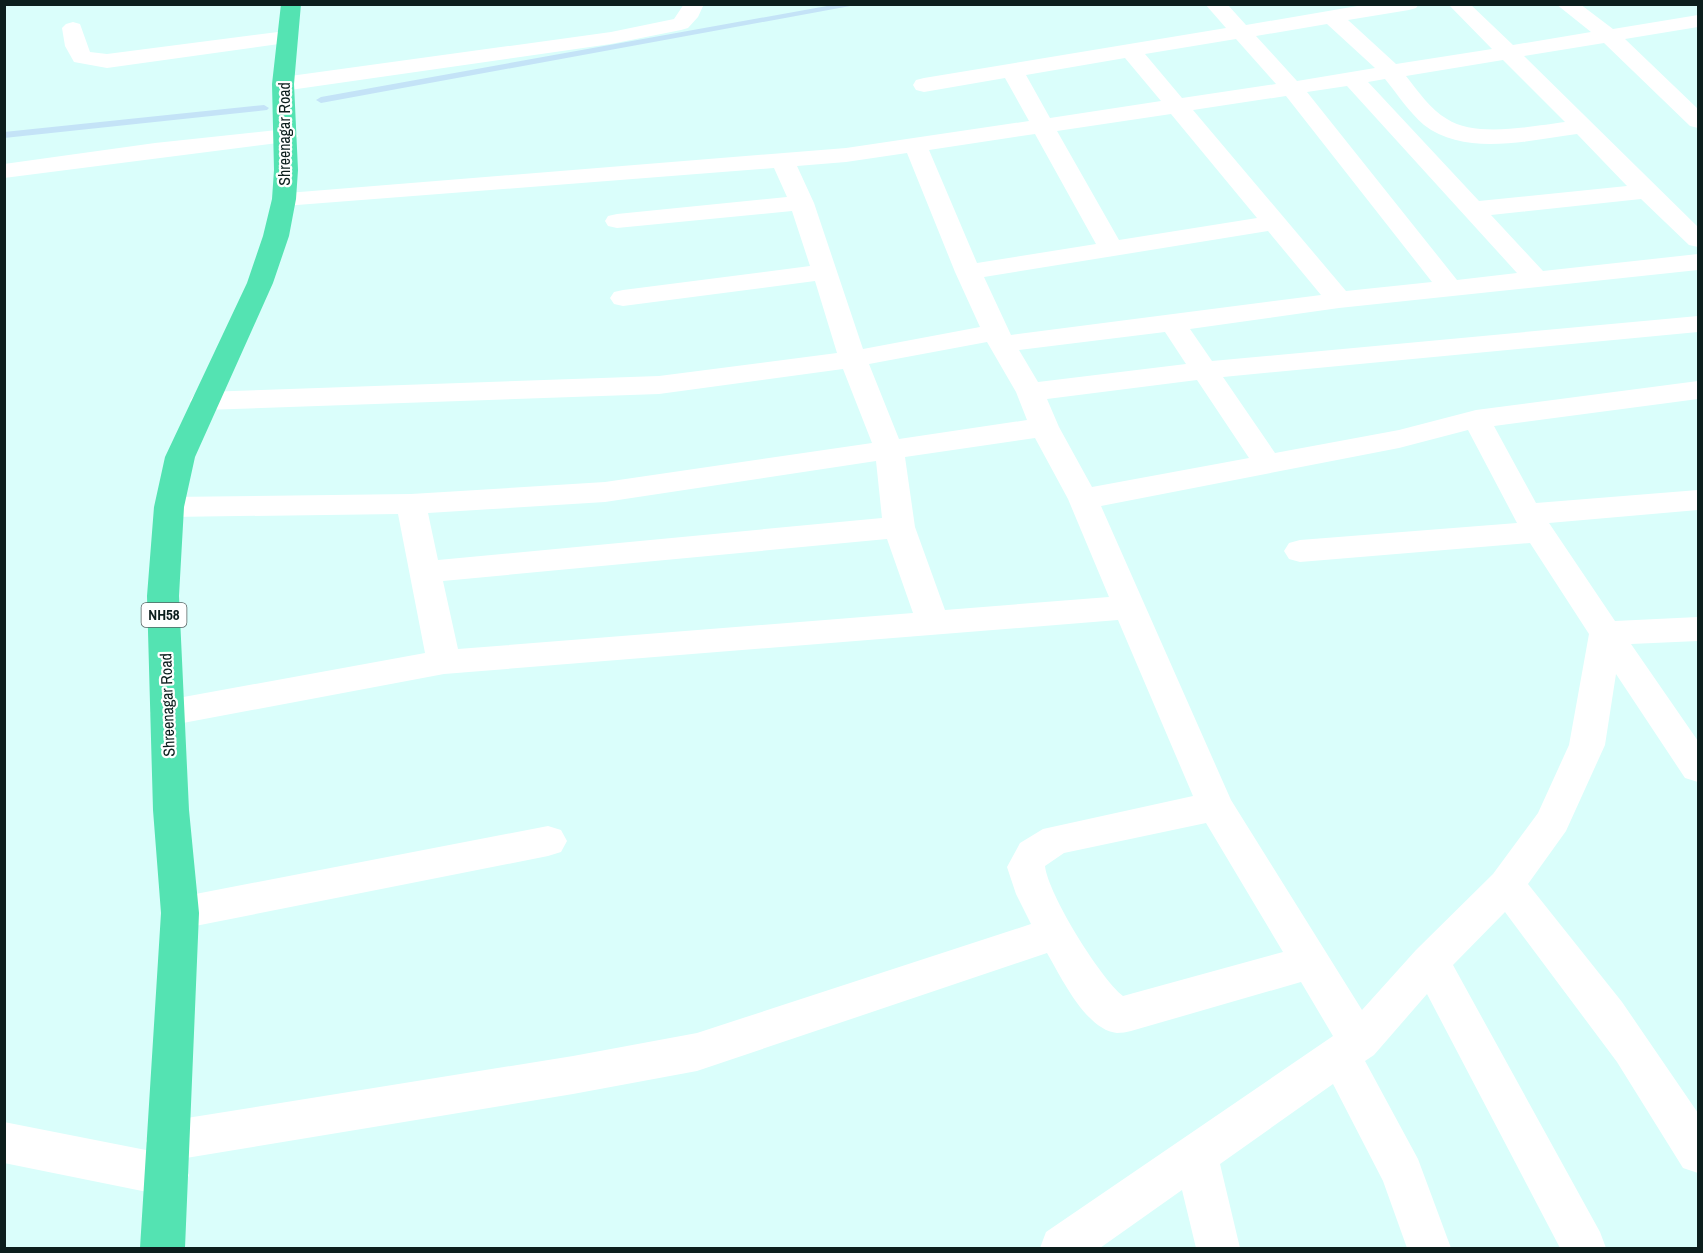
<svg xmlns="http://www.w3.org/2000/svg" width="1703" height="1253" font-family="'Archivo Narrow',sans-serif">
<rect width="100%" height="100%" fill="#dafefb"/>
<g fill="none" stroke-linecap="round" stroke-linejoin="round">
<g fill="#c4e3f7" fill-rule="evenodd">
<polygon points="838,4 861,4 321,103 316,100 321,97"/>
<polygon points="264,105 269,108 267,110 4,138 4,132"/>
</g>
<g fill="#fff" fill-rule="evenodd">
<polygon points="684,4 704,4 698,17 688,28 681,30 611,44 283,91 275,89 272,84 275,79 283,77 611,32 674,19"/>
<path d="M1205,4H1227L1246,25L1369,4H1419L1416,8L1409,10L1348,20L1396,64L1492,49L1448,4H1470L1513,45L1591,32L1556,4H1580L1613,29L1698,15V27L1625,39L1698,109V128L1690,126L1604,43L1524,56L1698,227V247L1689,245L1641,199L1491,215L1543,271L1698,254V270L1339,308L1190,329L1212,361L1698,316V332L1223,377L1275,453L1399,430L1476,410L1698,381V399L1494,426L1536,503L1698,490V510L1549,523L1615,621L1698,617V641L1631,644L1698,741V782L1685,778L1616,674L1605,745L1566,831L1528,884L1622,1002L1698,1113V1173L1683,1168L1617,1062L1505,912L1453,965L1600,1232L1606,1248H1560L1427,994L1374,1055L1365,1061L1418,1159L1451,1248H1407L1383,1181L1333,1084L1220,1164L1240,1248H1196L1182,1190L1100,1248H1040L1046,1232L1333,1036L1301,982L1131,1031C1127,1032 1121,1033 1117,1033C1086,1030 1061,977 1047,953L697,1071L573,1094L180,1159L189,1175L183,1190L167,1196L4,1163V1122L151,1151L146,1141L153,1127L168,1121L573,1056L697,1033L1031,924L1016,894L1007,867L1020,843L1043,829L1193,796L1118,620L444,674L167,726L155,722L150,713L155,704L167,700L425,653L398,514L169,517L158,514L154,507L158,500L169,497L411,494L605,482L872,443L843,369L659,394L204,410L194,407L190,401L194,395L204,392L659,376L837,353L815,281L623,306L614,304L610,298L614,292L623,290L810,266L792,211L617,228L608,226L605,221L608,216L617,214L787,197L774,168L284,206L275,204L272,199L275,194L846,148L1029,121L1005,78L924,92L916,90L913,85L916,80L924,78L1226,28ZM1327,24L1375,68L1297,81L1256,36ZM1236,39L1276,84L1182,98L1145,54ZM1125,58L1161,101L1050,118L1026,75ZM1503,60L1565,122C1532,126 1476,138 1447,119C1430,109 1418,91 1406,76ZM1385,79C1398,95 1409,112 1424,125C1465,157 1530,140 1577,134L1627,186L1479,201L1368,82ZM1347,86L1517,273L1457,280L1307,92ZM1286,96L1432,282L1346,291L1193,110ZM1171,114L1257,218L1119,240L1057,131ZM1035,134L1096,244L977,263L929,150ZM907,153L955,272L980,327L863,349L814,203L797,166L846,162ZM1268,231L1321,295L1011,335L984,277ZM1165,332L1186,364L1038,382L1019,350ZM987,342L1016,392L1027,420L899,439L869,364ZM1197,380L1249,458L1092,487L1059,427L1047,399ZM1468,430L1517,523L1300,540L1289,543L1284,551L1289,559L1300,562L1530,543L1589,634L1569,745L1538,813L1493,874L1416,950L1362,1010L1231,800L1101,506L1399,448ZM1035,438L1068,499L1109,597L945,610L915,527L905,457ZM876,461L882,518L438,560L428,513L605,502ZM887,539L913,613L458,649L443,581ZM1206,823L1283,952L1123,996C1100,978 1048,894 1045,866L1064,853Z"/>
<polygon points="73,22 80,24 90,52 107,54 286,31 294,32 297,37 294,42 286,43 107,68 74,62 65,46 62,28 66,24"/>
<polygon points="286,129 294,131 298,136 294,141 4,178 4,164 155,143"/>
<polygon points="548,826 561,830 567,841 561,852 548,856 180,929 166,925 161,913 166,901 180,897"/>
</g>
<polygon fill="#54e3b2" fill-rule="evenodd" points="281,4 301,4 294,84 298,170 296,199 289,236 273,283 195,457 184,507 179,596 189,810 199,913 185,1248 140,1248 161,913 153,810 147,596 154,507 165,457 247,283 263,236 272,199 274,170 272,84"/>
</g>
<g text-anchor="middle" stroke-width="4.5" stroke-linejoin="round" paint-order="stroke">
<rect fill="#fff" stroke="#556261" stroke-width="1.5" x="141.5" y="603" width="45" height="24" rx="4.5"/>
<g font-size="15" font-weight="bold" fill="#0c1e1d">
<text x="164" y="620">NH58</text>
</g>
<g font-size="16" fill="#0c1e1d" stroke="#fff">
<text transform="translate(284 134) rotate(-90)" y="6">Shreenagar Road</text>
<text transform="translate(167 705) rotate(-92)" y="6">Shreenagar Road</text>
</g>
</g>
<rect width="1703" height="1253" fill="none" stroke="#0c1e1d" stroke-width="12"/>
</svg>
